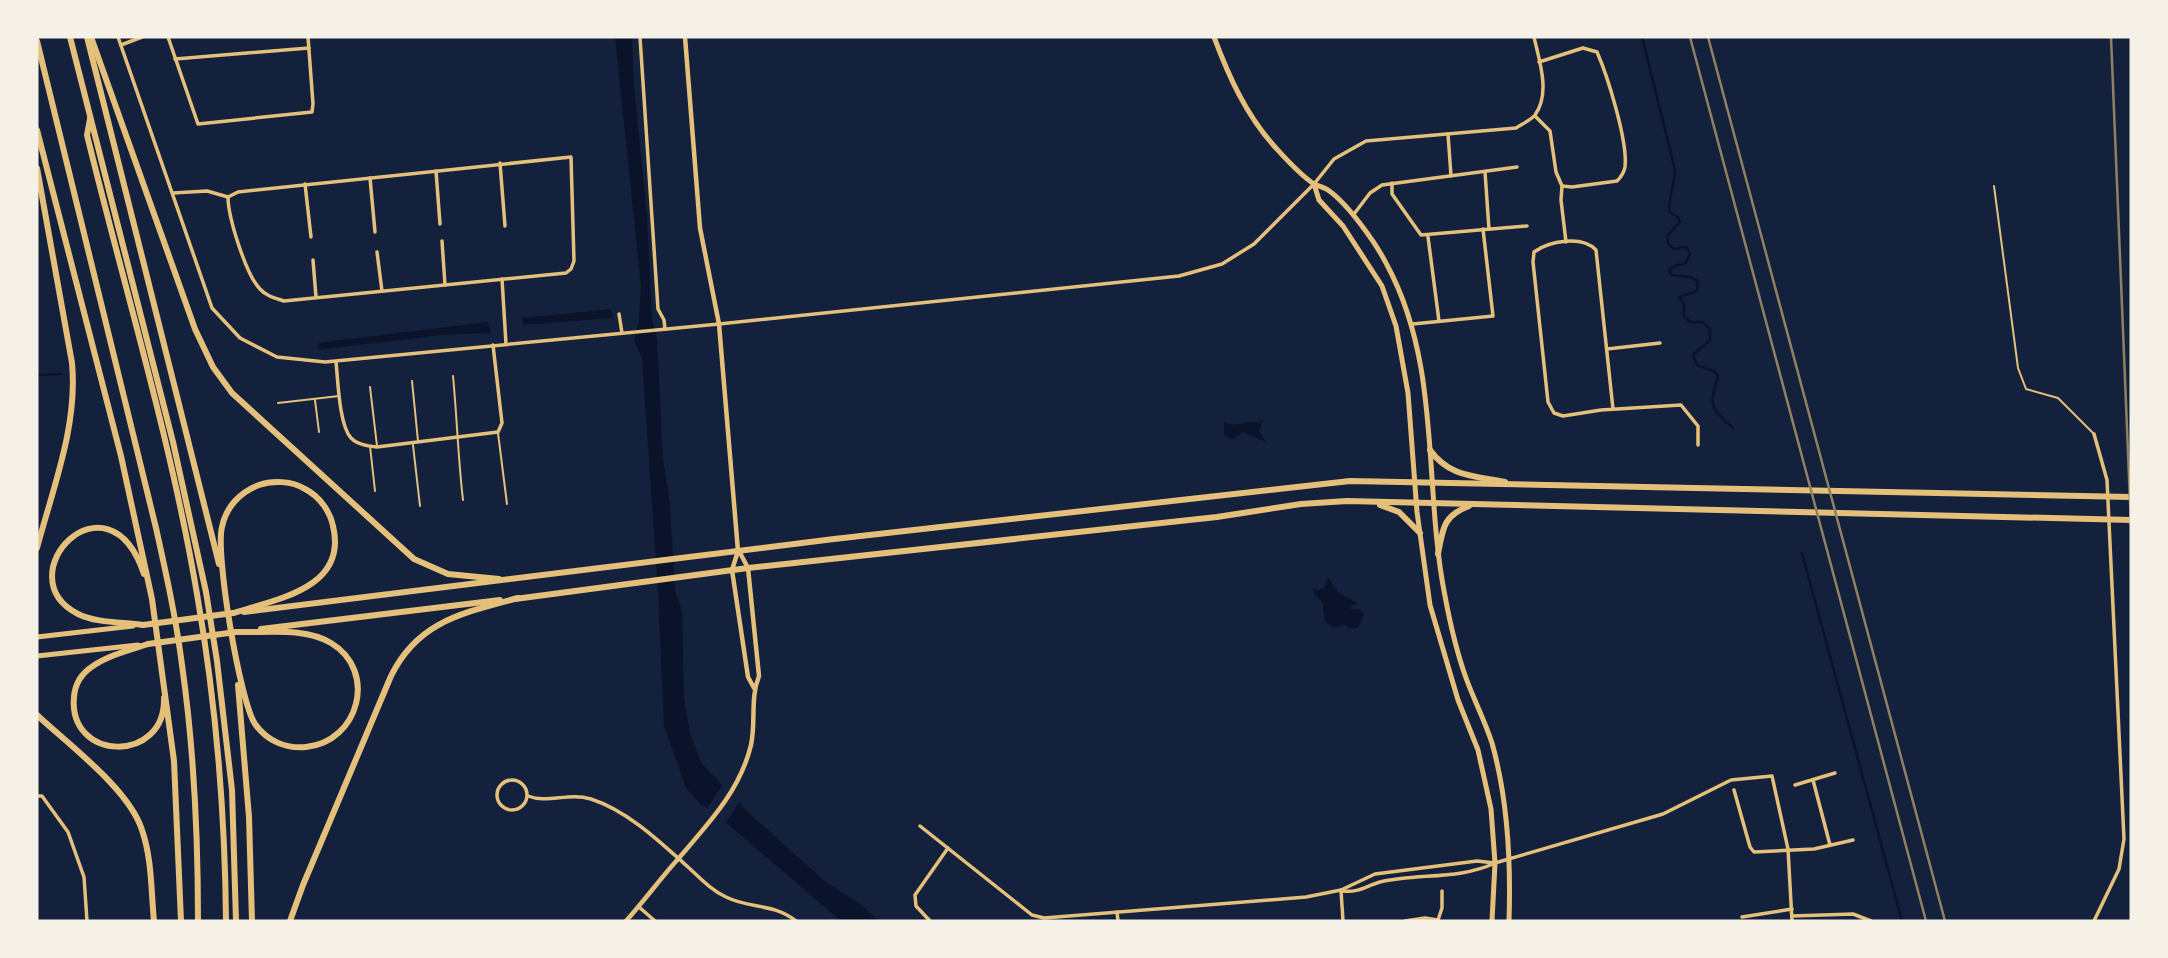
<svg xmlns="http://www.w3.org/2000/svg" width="2168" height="958" font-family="Helvetica,sans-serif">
<rect width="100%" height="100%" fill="#14213d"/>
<g fill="#0b132b">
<polygon points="615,37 632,37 634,86 647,215 652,319 657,339 663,459 670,503 675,591 682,611 684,697 690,734 702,764 751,815 826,882 862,905 879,921 841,921 709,808 701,805 686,788 664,726 658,593 642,358 634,341 639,320 641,286"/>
<polygon points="611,309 613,318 523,325 522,318"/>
<polygon points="488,322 491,333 442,335 318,350 318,343"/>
<path d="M1264,418L1259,431L1266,442L1243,432L1232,440L1224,435V421C1234,430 1247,419 1259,423Z"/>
<path d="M1328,577L1338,592L1357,603V605H1351V609H1359L1364,614L1358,628H1349L1345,625C1336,626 1335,631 1325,621L1322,602L1314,594L1313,588L1318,590L1324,588Z"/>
</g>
<polygon fill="#14213d" points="724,783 741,799 724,825 706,810"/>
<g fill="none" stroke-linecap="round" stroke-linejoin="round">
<g stroke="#0b132b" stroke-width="2.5">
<path d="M1642,37L1675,170C1675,186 1667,198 1670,213L1678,217L1680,222L1668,235V244L1674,249L1686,247L1690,253L1686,263L1674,266L1669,270L1671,275L1690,277L1698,281L1697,291L1679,297L1684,304V316L1690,322H1703L1710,329V340L1693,355L1697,365L1716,372L1718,378C1708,406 1711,408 1733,428"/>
<polyline points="37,375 61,374"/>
<polyline points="1802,553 1902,921"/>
</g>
<g stroke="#e5c07b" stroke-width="2">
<polyline points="1994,186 2018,368 2026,389 2058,398 2093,433"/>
<path d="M453,376C457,417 458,458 463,500"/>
<polyline points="412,381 418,441"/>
<polyline points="370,387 377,446"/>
<polyline points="315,400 319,432"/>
<polyline points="278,403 339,396"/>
<polyline points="498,433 507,504"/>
<polyline points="413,445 420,506"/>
<polyline points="370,446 375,491"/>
</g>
<g stroke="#e5c07b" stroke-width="3.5">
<path d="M118,37L212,308L240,338L277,357L325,362L719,324L1179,276L1222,264L1254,244L1314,184L1334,159L1366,141L1516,128C1522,124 1531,120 1535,115C1551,93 1539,60 1534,37"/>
<polyline points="168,37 198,124 312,112 313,104 308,37"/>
<polyline points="640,37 658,309 664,320 665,329"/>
<polyline points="121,45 142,37"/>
<polyline points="175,59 309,48"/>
<path d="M1539,62L1583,48L1597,52C1608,77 1628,142 1625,167C1624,173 1621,177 1617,181L1572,187L1562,186"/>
<polyline points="1535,116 1550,131 1556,172 1562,186 1561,200 1566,242"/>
<polyline points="1448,134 1451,176"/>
<path d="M571,157L574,261L571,269L566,273L284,301C275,298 266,296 260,289C246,275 228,217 228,197L238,192Z"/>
<polyline points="500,163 505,226"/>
<polyline points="436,171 440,224"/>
<polyline points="1485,172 1489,229"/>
<polyline points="370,178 375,232"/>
<polyline points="1392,183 1392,194 1421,235 1527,226"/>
<polyline points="305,184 311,237"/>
<polyline points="173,193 207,191 228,197"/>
<polyline points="1354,214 1370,193 1382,185 1517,167"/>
<polyline points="1428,237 1439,321"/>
<polyline points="442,241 445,285"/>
<polyline points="377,252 382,291"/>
<polyline points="313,260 316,297"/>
<polyline points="502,279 506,344"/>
<polyline points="619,314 622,333"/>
<polyline points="1413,324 1493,316 1483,229"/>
<polyline points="1607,349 1660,343"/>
<path d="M336,362C338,380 339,425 351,438C358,445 368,446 377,447L498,432L502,423L493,345"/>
<path d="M1613,409L1596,250C1582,235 1549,241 1534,252L1533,262L1548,402L1554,413L1563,416L1601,410L1681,405L1698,426V445"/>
<polyline points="2094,434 2107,480 2124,839 2119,869 2094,921"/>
<circle cx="512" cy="795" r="15"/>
<polyline points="1813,780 1830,845"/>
<polyline points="1795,785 1835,773"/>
<polyline points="1734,790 1750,847 1754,852 1814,849 1853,840"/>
<polyline points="37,796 42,796 68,832 84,877 87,921"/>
<path d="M528,796C548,804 568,792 591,799C628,811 660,842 688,867C700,878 711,890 726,897C750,909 773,903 796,921"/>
<polyline points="920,826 1032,915 1044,918 1306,897 1341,890 1375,874 1477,861 1495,863"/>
<polyline points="1341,890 1343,921"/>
<path d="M1343,891C1358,893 1366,886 1380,882C1418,873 1459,880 1495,863L1663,814L1731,780L1772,776L1788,849L1792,921"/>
<polyline points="639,907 655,921"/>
<polyline points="1117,912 1118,921"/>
<polyline points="1792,916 1853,914 1871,921"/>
<polyline points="1742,917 1792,909"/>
<polyline points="1438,920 1442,908 1442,891"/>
<polyline points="930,921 916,906 915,895 948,848"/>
<polyline points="1405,921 1425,918 1438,920"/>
</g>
<g stroke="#e5c07b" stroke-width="4.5">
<polyline points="685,37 700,228 719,324 738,551 732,570 748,677 754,688"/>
<path d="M626,921C644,901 660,879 678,859C708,824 740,791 751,745C756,722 750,698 759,676L748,568L739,551"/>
</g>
<g stroke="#e5c07b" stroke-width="5">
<path d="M1214,37C1229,77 1246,115 1275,147C1286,159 1300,175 1314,184C1318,186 1324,187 1328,190C1348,204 1376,243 1387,265C1442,367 1423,486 1445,596C1450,623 1457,653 1466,678C1474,700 1485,721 1492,743C1508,800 1511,862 1509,921"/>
<polyline points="1314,184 1319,200 1343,226 1382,286 1396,326 1408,393 1417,512 1430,605 1458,700 1478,750 1491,809 1495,863 1492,921"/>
<polyline points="37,637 133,626"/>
<polyline points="37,656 138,645"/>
</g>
<g stroke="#e5c07b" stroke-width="6">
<path d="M1430,450C1449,477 1475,476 1505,482"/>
<polyline points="1380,505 1399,512 1420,533"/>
<path d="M1438,554C1443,528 1443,516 1469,506"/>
<polyline points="515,599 748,568 1217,517 1301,504 1347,501 2131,520"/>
<polyline points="244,612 834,539 1350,481 2131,497"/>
<polyline points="143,625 233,613"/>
<polyline points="261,629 500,600"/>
<polyline points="148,644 236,632"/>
</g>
<g stroke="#e5c07b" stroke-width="6">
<polyline points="70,37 173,442 206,592 217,661 232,790 236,921"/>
<polyline points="87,37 219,564"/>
<polyline points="91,37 195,329 213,367 232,393 414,559 448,574 499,579"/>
<path d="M37,41L156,528C166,573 176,618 182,665C194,749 198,836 198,921"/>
<path d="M90,119L87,135C124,287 171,440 197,594C216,703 225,811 226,921"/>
<polyline points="37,130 121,456 152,599 174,761 181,921"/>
<path d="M37,168L72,363C78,425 53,488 37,548"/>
<path d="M234,613C277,599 348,588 333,526C330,511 319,496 305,489C292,481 273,480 259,485C240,492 226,507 222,527C215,553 240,702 255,724C267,741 286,749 306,747C359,742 378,671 331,643C305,627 267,633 237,632"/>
<path d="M143,625C123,622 96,623 78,614C4,576 108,466 144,574"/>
<path d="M148,644C130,650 109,655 93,666C82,673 75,684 74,697C68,762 166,764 164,698"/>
<polyline points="238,685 249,817 252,921"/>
<path d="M37,715C69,745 129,789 142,830C152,859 151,891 154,921"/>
<path d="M290,921L303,885L391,676C418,621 463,613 518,598"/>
</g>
<g stroke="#918062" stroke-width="2.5">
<polyline points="1690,37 1926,921"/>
<polyline points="1708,37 1945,921"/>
<polyline points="2111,37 2131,526"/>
</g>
</g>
<rect width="2168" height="958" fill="none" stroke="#f6f1e7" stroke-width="77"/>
</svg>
